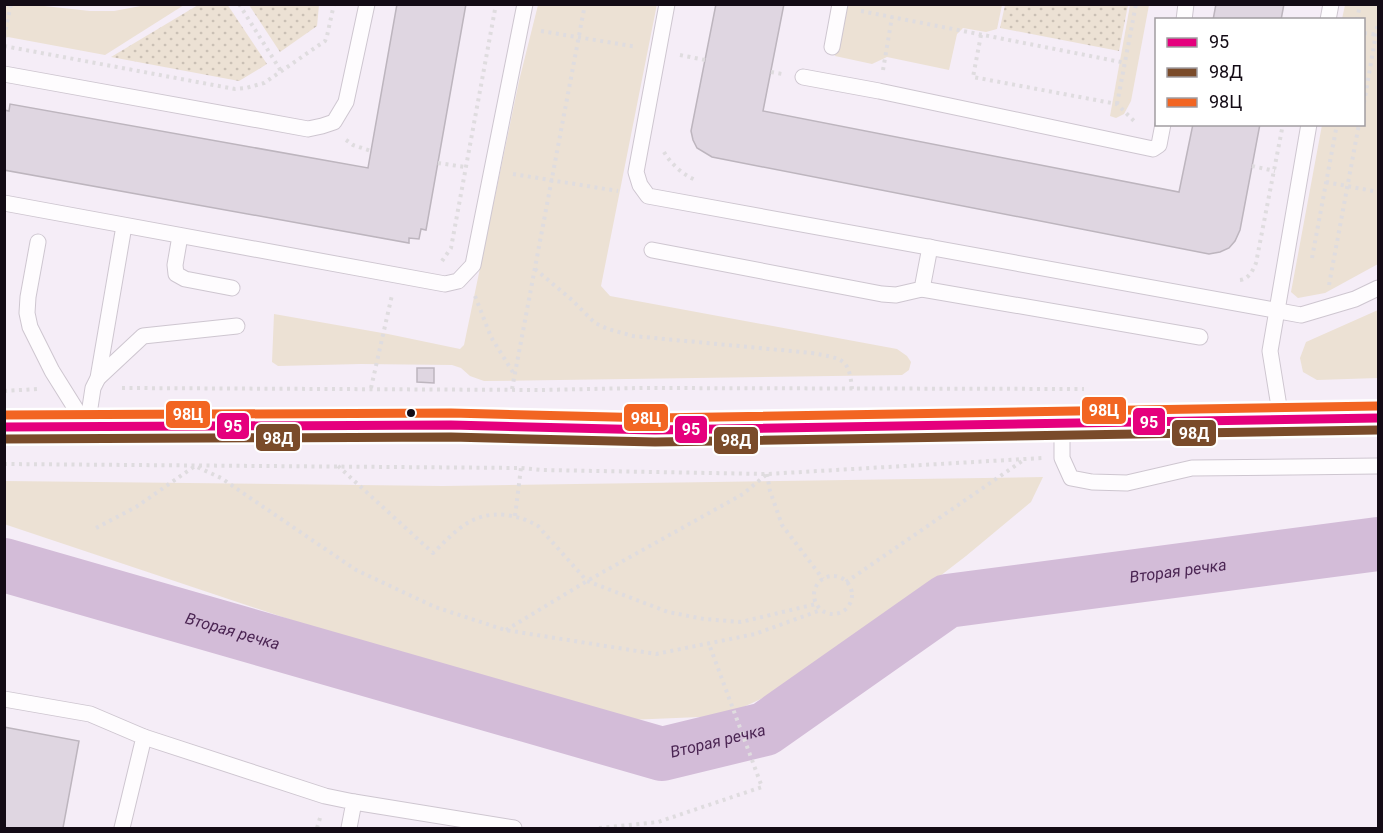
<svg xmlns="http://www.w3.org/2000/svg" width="1383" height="833" font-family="Roboto,sans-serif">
<defs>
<pattern id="park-dots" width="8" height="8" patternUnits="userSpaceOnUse" patternTransform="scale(1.5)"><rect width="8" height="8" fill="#ece1d4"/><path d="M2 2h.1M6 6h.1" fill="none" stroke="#cac0b5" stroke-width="1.8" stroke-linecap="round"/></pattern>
</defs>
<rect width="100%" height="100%" fill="#f5edf7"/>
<g fill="#ece1d4">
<polygon points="5,4 35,5 90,11 114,11 146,5 184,5 105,55 8,37 5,38"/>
<polygon points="657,4 601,286 610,296 897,349 907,356 911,362 909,370 902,375 484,381 470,376 461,368 452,365 361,364 278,366 272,362 274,314 388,334 460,349 464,345 519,81 538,5"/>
<polygon points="845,5 1002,5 997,29 986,32 963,28 957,34 949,70 887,57 872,64 835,56"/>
<polygon points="1130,5 1149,5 1131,101 1124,114 1116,118 1110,116"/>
<polygon points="1345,5 1378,5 1378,264 1325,293 1298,298 1291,292 1322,125 1364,124 1364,20 1342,19"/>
<polygon points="1378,310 1378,378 1317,380 1303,372 1300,358 1306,342"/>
<polygon points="1043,477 1031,502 966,556 862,636 782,689 724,716 628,720 560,708 396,655 4,524 5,481 443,486"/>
</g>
<g fill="url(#park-dots)">
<polygon points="227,4 267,64 239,81 111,57 198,5"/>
<polygon points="249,5 319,5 317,26 280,52"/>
<polygon points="1005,5 1128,5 1119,51 1000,28"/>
</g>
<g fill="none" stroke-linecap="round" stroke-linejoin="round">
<path stroke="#d3bcd8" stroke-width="54" id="s1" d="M4,565L662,754L765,729L947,601L1378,544"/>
</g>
<g fill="#dfd6e1" stroke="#bdb5be" stroke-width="1.5">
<polygon points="397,4 466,4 426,230 421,229 419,239 409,238 409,243 4,170 4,110 9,111 10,104 368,168"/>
<polygon points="716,4 784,4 763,111 1179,192 1193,124 1260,124 1240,230 1235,241 1229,248 1220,252 1209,254 712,157 697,148 693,140 691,131"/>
<polygon points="1216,4 1284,4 1281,20 1213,20"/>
<polygon points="417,368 434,368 434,383 417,382"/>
<polygon points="4,727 79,741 63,828 4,828"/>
</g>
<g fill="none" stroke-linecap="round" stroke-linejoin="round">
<g stroke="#cec6d0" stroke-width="17">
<g id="service">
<polyline points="667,4 636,172 640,185 648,196 1301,315 1355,299 1378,288"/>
<polyline points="1184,20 1186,4"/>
<polyline points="1328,20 1331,4"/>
<polyline points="832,47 840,4"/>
<polyline points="4,74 308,129 322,126 334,122 346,102 367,4"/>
<polyline points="803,77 879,91 1153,149 1159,145 1163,124"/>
<polyline points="4,203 445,284 458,281 473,265 525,4"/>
<polyline points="180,236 175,265 176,274 185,279 232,288"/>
<polyline points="38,242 28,297 27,313 30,327 52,371 87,427"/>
<polyline points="652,250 882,294 896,295 922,289 930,247"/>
<polyline points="922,289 1200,337"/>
<polyline points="98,378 143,336 237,326"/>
<polyline points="1281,419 1270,351 1309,124"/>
<polyline points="1062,423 1062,458 1071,478 1092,482 1127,483 1192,468 1378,466"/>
<polyline points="87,427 93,388 98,378 124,226"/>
<polyline points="4,699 90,714 144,737 122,828"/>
<polyline points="144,737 325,796 354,802 349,828"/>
<polyline points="354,802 514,828"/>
</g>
</g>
<g stroke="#b5aa9c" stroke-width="35">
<polyline id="primary" points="4,427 451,425 655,430 1378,418"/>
</g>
<g stroke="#dfdcdf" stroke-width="4" stroke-dasharray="3 4.5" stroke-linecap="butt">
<polyline points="239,4 281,71"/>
<polyline points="861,11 1126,63"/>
<polyline points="1357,20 1360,4"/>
<polyline points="541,31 637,47"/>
<polyline points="1364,33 1378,35"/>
<polyline points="981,35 973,77 1117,104 1134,121"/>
<polyline points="4,37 11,4"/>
<polyline points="4,46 235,89 246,88 264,83 325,41 327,36 334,4"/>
<polyline points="680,55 705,60"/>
<polyline points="883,70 892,17"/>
<polyline points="771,72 782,74"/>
<polyline points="1364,103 1378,22"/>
<polyline points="1117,104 1136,4"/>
<polyline points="346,140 353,145 371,151"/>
<path d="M664,152C671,164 683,175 696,180"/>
<polyline points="438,163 465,167"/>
<polyline points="1252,166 1275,171"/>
<polyline points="513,174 618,191"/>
<polyline points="1326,182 1378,192"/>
<polyline points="1312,258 1337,124"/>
<polyline points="442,261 451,248 496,4"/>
<path d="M535,269L572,300L595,323L608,329L633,336L812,353C841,359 849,356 852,389"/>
<path d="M1240,280C1249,279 1253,270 1256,263L1283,124"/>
<polyline points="1329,285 1359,124"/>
<polyline points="475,296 491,337 514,374"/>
<polyline points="122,388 539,390 640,388 1084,389"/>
<polyline points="371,388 392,295"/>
<polyline points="512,389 585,4"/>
<polyline points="4,391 37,389"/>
<polyline points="4,464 521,468 542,470 767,474 1042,458"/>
<path d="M338,466L433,553C455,532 472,511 506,515C518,517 528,520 538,526L587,581L668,612L704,619L741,622L816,604"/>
<polyline points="767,474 770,491 782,525 823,579"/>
<polyline points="515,516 521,468"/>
<polyline points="96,528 136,507 195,466 221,478 356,570 435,607 505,630 656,654 755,634 821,610"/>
<circle cx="833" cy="595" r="19"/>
<polyline points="846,582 1025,459"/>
<polyline points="506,630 587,581 743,494 767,474"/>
<polyline points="317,828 320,818"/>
<polyline points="599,828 658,822 762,787 709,644"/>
</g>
<use href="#service" stroke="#fefcfe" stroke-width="15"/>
<use href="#primary" stroke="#efeae2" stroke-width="33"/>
<g stroke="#fff" stroke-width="14">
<polyline id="bus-1" points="4,427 451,425 655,430 1378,418"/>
</g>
<g stroke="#fff" stroke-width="14">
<polyline id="bus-2" points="4,439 451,437 655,442 1378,430"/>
</g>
<g stroke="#fff" stroke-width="14">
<polyline id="bus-3" points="4,415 451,413 655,418 1378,406"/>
</g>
<use href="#bus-1" stroke="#e5007d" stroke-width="9"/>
<use href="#bus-2" stroke="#7a4b2a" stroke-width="9"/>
<use href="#bus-3" stroke="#f26522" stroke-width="9"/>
</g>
<circle fill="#130b15" stroke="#fff" stroke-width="2" cx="411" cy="413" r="5"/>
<g text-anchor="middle" stroke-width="5" stroke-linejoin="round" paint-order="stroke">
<g font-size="16" font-style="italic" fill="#4b2553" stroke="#fff">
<text dy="6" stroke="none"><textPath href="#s1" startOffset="1246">Вторая речка</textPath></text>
<text dy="6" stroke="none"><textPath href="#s1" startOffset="238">Вторая речка</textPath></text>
<text dy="6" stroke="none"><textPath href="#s1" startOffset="742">Вторая речка</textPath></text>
</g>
</g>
<g stroke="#fff" stroke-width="2">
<rect x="1081" y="396" width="46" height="29" rx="6" fill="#f26522"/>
<rect x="165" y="400" width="46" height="29" rx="6" fill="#f26522"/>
<rect x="623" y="403" width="46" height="29" rx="6" fill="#f26522"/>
<rect x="1132" y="407" width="34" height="29" rx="6" fill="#e5007d"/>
<rect x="216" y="412" width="34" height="28" rx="6" fill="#e5007d"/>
<rect x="674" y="415" width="34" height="29" rx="6" fill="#e5007d"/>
<rect x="1171" y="419" width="46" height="28" rx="6" fill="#7a4b2a"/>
<rect x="255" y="423" width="46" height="29" rx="6" fill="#7a4b2a"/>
<rect x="713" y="426" width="46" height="29" rx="6" fill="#7a4b2a"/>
</g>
<g font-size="16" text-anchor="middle" font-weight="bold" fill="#fff">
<text x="1104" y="416">98Ц</text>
<text x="188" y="420">98Ц</text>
<text x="646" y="424">98Ц</text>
<text x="1149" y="428">95</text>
<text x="233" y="432">95</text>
<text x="691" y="435">95</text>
<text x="1194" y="439">98Д</text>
<text x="278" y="444">98Д</text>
<text x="736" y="446">98Д</text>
</g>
<rect width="1383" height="833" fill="none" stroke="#130b15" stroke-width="12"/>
<rect x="1155" y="18" width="210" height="108" fill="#ffffff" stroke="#a19da1" stroke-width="1.5"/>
<rect x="1167" y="38" width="30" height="9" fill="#e5007d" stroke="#a19da1" stroke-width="1.5"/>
<text x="1209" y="48" font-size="18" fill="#130b15">95</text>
<rect x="1167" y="68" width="30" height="9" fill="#7a4b2a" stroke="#a19da1" stroke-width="1.5"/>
<text x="1209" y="78" font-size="18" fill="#130b15">98Д</text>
<rect x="1167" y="98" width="30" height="9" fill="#f26522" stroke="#a19da1" stroke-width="1.5"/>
<text x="1209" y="108" font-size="18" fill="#130b15">98Ц</text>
</svg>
